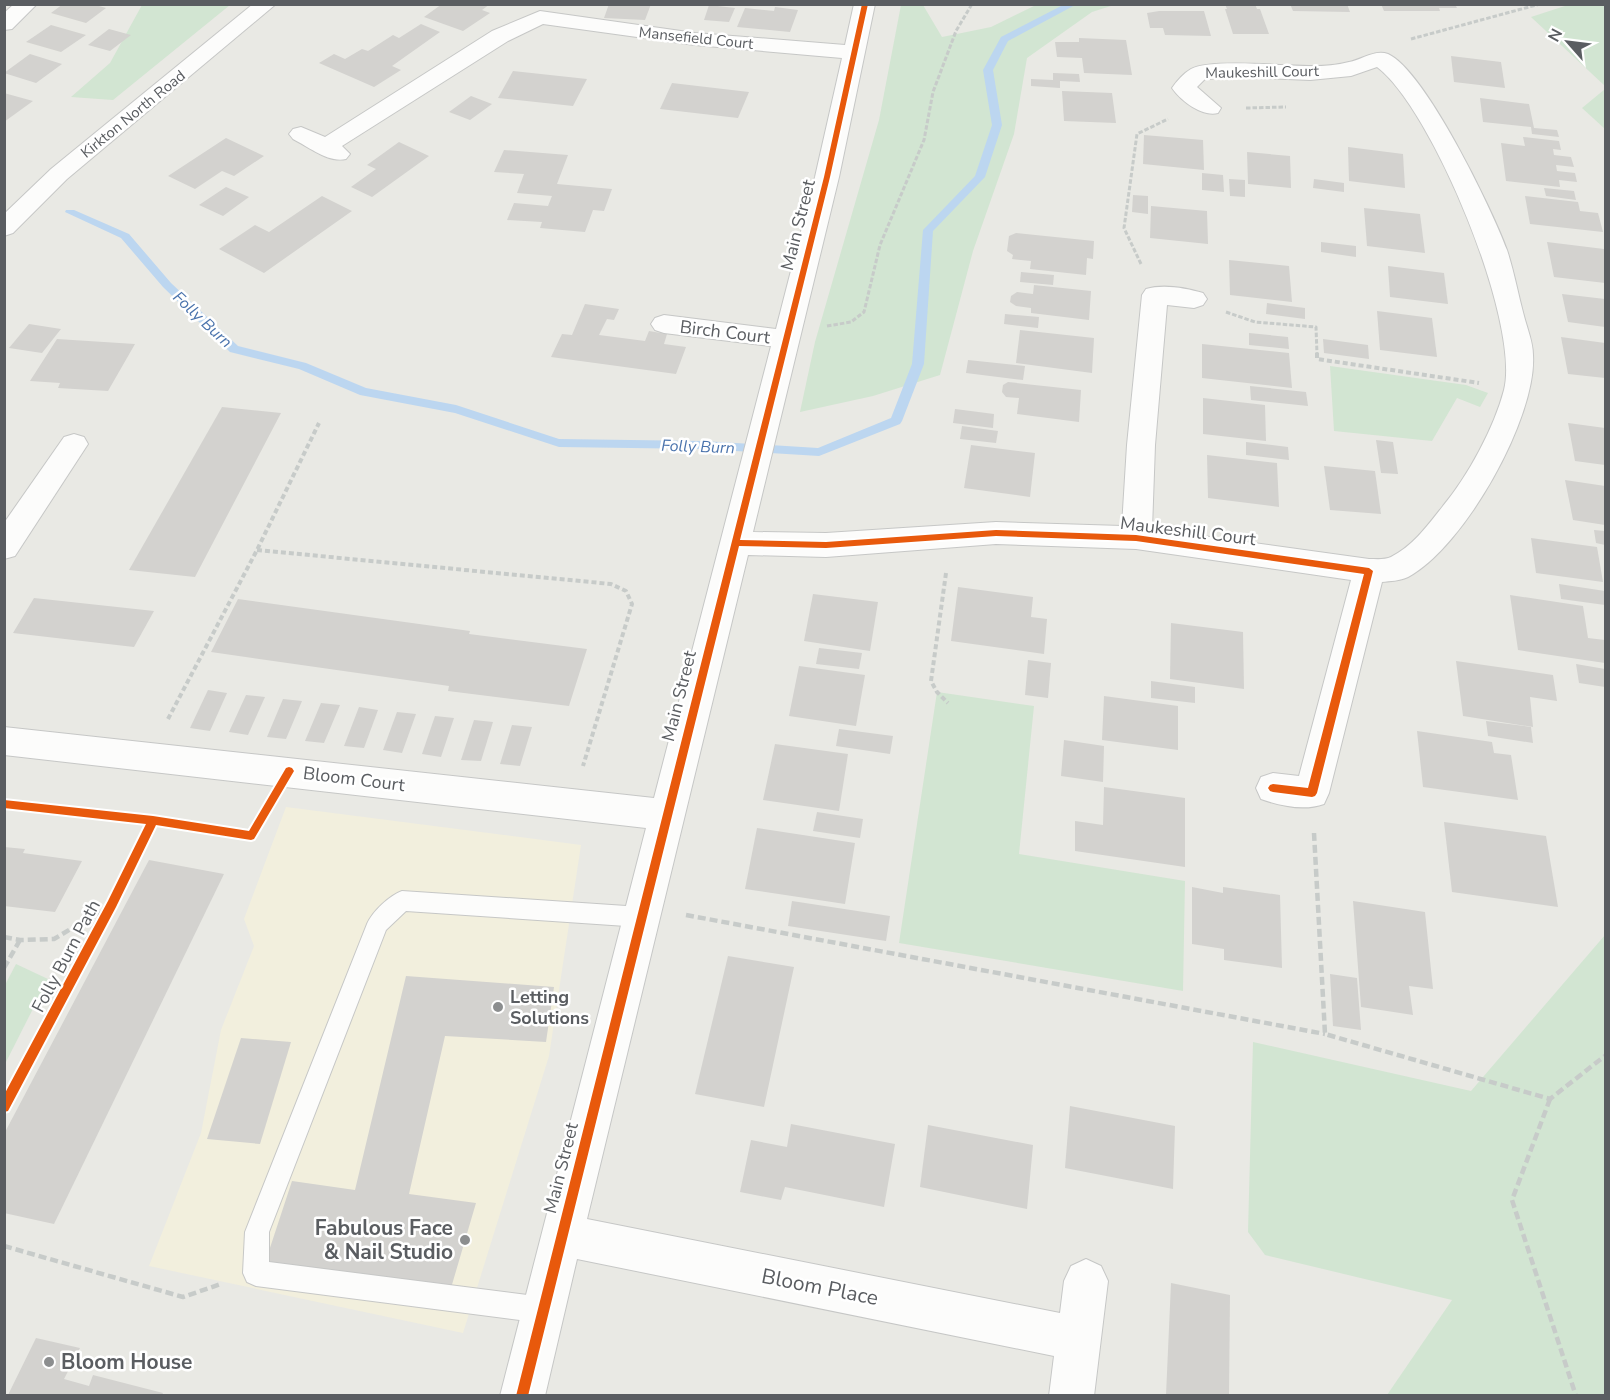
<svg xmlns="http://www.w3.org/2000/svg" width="1610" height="1400" font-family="'Nunito Sans',sans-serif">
<rect width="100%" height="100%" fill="#e9e9e4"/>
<polygon fill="#f2efdd" points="286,807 581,845 549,1056 463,1333 149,1266 201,1133 221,1030 254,946 244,919"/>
<g fill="#d2e5d2">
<polygon points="1571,4 1605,5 1605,86 1531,17"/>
<polygon points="142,5 230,5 113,100 71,97 110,63"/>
<polygon points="901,5 923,5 942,37 991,27 1036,5 1114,5 1092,12 1027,58 1014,134 973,251 940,375 873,396 800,412 815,342 879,120"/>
<polygon points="1605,89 1605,129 1582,108"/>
<polygon points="1330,366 1466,385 1488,393 1480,407 1457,398 1432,441 1334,431"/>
<polygon points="937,692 1034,706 1019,854 1185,881 1183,991 899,943"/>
<polygon points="1605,935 1605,1395 1387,1395 1452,1300 1265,1255 1248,1232 1253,1042 1471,1091"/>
<polygon points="16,964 48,979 5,1064 5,985"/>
</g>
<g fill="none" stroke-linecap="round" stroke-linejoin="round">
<polygon fill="#bcd6f0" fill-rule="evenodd" points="1065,4 1077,4 1008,41 993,70 1002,125 985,177 933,231 924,364 902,421 900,424 819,456 703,449 559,447 455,413 360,395 299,369 230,352 163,287 121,238 65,212 66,210 74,210 129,234 171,283 238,346 306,363 366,388 456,405 559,439 703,441 818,448 891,418 912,364 923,230 975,176 992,125 983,70 1001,37"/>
</g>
<g fill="#d3d2cf">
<polygon points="63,4 92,4 106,8 86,23 51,13"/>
<polygon points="442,4 490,4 482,10 490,13 463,31 424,17"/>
<polygon points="609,4 651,4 645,20 604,18"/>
<polygon points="1225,4 1255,4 1257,9 1260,9 1269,34 1233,34 1225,9 1227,9"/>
<polygon points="1290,4 1347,4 1350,12 1293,11"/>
<polygon points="1381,4 1455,4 1457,8 1439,8 1440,11 1384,11"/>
<polygon points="709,5 735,8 729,22 704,20"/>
<polygon points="775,7 798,10 790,32 737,27 745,8 774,11"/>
<polygon points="1159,11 1204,11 1211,36 1165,35 1163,28 1150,28 1147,13"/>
<polygon points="421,24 440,32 392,66 401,70 374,87 319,63 334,54 345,59 362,49 368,51 393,35 399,38"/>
<polygon points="51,25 86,35 61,52 26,42"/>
<polygon points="109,29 131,35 110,51 88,45"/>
<polygon points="1079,38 1126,40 1132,75 1084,73 1082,58 1057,57 1055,42 1079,42"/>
<polygon points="30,54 62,64 36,83 4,73"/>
<polygon points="1451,56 1501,62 1505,88 1454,82"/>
<polygon points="513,71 587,79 573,106 498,98"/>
<polygon points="1053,73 1079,74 1080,82 1060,81 1060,88 1031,86 1031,79 1053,80"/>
<polygon points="672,83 749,92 738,118 660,109"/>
<polygon points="1062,91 1112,93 1116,123 1064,121"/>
<polygon points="4,93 33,101 4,122"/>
<polygon points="471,96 492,104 470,120 449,112"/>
<polygon points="1480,98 1529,104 1534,128 1557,130 1559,137 1532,134 1531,127 1483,122"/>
<polygon points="1144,135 1203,140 1204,170 1143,164"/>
<polygon points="1523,137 1559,141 1561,150 1553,149 1554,155 1571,157 1574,167 1556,165 1557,171 1575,173 1577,182 1559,180 1560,187 1506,181 1501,143 1525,146"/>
<polygon points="226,138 264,156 234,176 222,171 195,189 168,176"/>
<polygon points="399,142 429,156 372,197 351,187 376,169 367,165"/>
<polygon points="1348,147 1403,154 1405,188 1349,181"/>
<polygon points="504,150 568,155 557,184 612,189 604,211 593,210 585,232 540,228 542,222 507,220 514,203 548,206 552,196 517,193 524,174 494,172"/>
<polygon points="1247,152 1290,156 1291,188 1248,184"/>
<polygon points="1202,173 1223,175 1224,192 1202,190"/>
<polygon points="1229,179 1245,180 1245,197 1230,196"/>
<polygon points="1314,179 1344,183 1344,192 1313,188"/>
<polygon points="226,187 249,197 223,216 199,205"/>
<polygon points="1544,188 1574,191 1576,200 1546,196"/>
<polygon points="1133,195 1148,196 1148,214 1132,212"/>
<polygon points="322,196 352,211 264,273 219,249 255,225 269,232"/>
<polygon points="1525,196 1578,202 1580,211 1598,213 1603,232 1530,224"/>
<polygon points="1151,206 1207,211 1208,244 1150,238"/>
<polygon points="1364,208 1420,214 1425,253 1367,246"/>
<polygon points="1016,233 1094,241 1093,259 1087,258 1086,275 1030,269 1031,261 1012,259 1013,255 1007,251 1009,236"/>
<polygon points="1321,242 1356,246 1356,257 1321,252"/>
<polygon points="1547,242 1604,249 1605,283 1554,277"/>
<polygon points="1229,260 1289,266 1292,302 1230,295"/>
<polygon points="1388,266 1444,273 1448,304 1390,297"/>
<polygon points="1021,272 1054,275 1053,285 1020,282"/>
<polygon points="1034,285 1091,291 1089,320 1031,313 1031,308 1016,306 1010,302 1011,296 1017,292 1033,294"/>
<polygon points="1562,294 1605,299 1605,327 1568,322"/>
<polygon points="1267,303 1305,308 1305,319 1266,314"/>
<polygon points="585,304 619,309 614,320 607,319 599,335 645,341 649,331 667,334 664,344 686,347 676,374 551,357 562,334 572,335"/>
<polygon points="1377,311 1432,318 1437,357 1380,350"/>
<polygon points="1005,314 1039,317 1038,328 1004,324"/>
<polygon points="29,324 61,329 42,353 9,348"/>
<polygon points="1020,330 1094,338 1092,373 1016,363"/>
<polygon points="1249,333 1288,337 1289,349 1249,345"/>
<polygon points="1561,337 1605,343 1605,378 1568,374"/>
<polygon points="57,339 135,344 108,391 58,388 60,383 30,381"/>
<polygon points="1323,339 1368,345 1369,359 1324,353"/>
<polygon points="1202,344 1289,353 1292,388 1202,378"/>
<polygon points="968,360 1025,366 1023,380 966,373"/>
<polygon points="1008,382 1081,390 1079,422 1017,414 1019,398 1006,397 1002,392 1003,385"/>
<polygon points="1250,386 1306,392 1308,406 1251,400"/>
<polygon points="1203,398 1265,405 1266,441 1203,434"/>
<polygon points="222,407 281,413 195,577 129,570"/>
<polygon points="955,409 994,414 993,428 953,423"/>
<polygon points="1568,423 1605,428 1605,465 1575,461"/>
<polygon points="962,426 998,431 996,443 960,439"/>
<polygon points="1376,440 1393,442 1398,474 1381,473"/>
<polygon points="1246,442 1288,447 1289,460 1246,455"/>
<polygon points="971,445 1035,453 1030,497 964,488"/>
<polygon points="1207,455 1277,463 1279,507 1208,498"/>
<polygon points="1324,466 1375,471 1381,514 1330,510"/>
<polygon points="1565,480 1605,486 1605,525 1573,520"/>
<polygon points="1594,530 1605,531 1605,545 1596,543"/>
<polygon points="1531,538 1597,547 1603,582 1536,573"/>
<polygon points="1559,584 1605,591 1605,605 1561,599"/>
<polygon points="958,587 1033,597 1031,617 1047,619 1044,654 951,641"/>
<polygon points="813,594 878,602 870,651 804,641"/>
<polygon points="1510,595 1583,606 1588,638 1605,640 1605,663 1518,650"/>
<polygon points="34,598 154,611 134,647 13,633"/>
<polygon points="238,599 470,631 469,634 587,649 569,706 448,691 449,686 211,652"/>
<polygon points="1171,623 1243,632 1244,689 1170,679"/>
<polygon points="819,648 862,653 859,669 816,664"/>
<polygon points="1028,660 1051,663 1048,698 1025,695"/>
<polygon points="1456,661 1553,675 1557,701 1530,697 1533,727 1463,716"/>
<polygon points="1576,664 1605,669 1605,687 1579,683"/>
<polygon points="799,666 865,675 856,726 789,716"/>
<polygon points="1151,681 1195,687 1195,703 1151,698"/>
<polygon points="208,690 227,693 210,731 190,728"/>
<polygon points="246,695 265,697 248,735 229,732"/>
<polygon points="1104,696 1178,706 1178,750 1102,740"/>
<polygon points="283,699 302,701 286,739 267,737"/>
<polygon points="321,703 340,705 324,743 305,741"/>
<polygon points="359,707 378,710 364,748 344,746"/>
<polygon points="397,712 416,714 402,753 383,750"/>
<polygon points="435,716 454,718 441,757 422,754"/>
<polygon points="474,720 493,722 481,761 461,760"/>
<polygon points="1486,721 1531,727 1533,743 1488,736"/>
<polygon points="512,725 532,727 520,766 500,764"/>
<polygon points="839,729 893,736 890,754 836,746"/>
<polygon points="1417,731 1492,742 1494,753 1511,755 1518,800 1423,787"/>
<polygon points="1064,740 1104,746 1103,782 1061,776"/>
<polygon points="775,744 848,754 839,811 763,800"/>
<polygon points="1104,787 1185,798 1185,867 1075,851 1075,821 1103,825"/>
<polygon points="817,812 863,819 860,838 813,831"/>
<polygon points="1444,822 1546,836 1558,907 1452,892"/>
<polygon points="757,828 855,843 845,904 745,889"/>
<polygon points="4,847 25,849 23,853 82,861 55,912 4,906"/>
<polygon points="149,860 224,874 54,1224 4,1213 4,1134"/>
<polygon points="1192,887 1223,893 1223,887 1280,895 1282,968 1224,960 1224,949 1192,944"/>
<polygon points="792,901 890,916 886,941 788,926"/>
<polygon points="1353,901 1425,912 1433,989 1409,986 1413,1015 1361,1007"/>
<polygon points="728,956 794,967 764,1107 695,1094"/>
<polygon points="1330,974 1357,978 1361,1030 1333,1026"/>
<polygon points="406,976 554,987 546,1042 445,1036 409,1194 476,1203 451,1288 265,1263 292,1181 355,1190"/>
<polygon points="241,1038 291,1042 260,1144 207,1139"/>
<polygon points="1070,1106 1175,1126 1173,1189 1065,1168"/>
<polygon points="791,1124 895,1144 884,1207 785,1187 781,1200 740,1192 751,1140 787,1147"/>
<polygon points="928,1125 1033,1145 1027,1209 920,1187"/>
<polygon points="1171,1283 1230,1295 1229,1395 1166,1395"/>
<polygon points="36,1338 80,1348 64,1379 89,1386 93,1375 163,1393 162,1395 8,1395"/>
</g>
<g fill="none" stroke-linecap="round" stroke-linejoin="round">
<g stroke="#c6c7c6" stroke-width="2">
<path id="service" d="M402,891L641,907L649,910L652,917L649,924L641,927L406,911L386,930L269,1232V1262L543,1297L552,1301L556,1310L552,1319L543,1323L256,1286L247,1282L243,1273L245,1232L367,924C373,911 389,896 402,891Z"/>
</g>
<g stroke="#c6c7c6" stroke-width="2">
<g id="minor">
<polygon points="14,4 37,4 12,29 4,30 4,13"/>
<path d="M854,4H875L839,177L753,532L826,533L996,522L1122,526L1127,445L1142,295L1146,289C1163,284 1186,288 1203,293L1207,299L1203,305L1194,308L1167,305L1155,445L1152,529L1369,559C1376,559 1385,560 1391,557C1413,546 1428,525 1443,506C1468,476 1494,428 1504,390C1521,323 1432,108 1377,67L1351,76L1310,80L1241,77L1205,79L1197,87L1221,108L1218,113C1202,117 1181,101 1172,88C1176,82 1184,73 1191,69C1206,60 1262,64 1281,65C1303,66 1327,68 1349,62C1361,60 1375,49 1388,54C1425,71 1492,209 1507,250C1514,271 1518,294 1524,316C1527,328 1533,342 1533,355C1537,418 1464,547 1408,577C1400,581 1390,581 1382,582L1329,793L1324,804C1305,811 1280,806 1261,799L1256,788L1261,777L1273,773L1299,776L1351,580L1136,549L996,544L826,557L748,555L587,1219L1060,1313L1064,1281L1071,1266L1086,1259L1101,1266L1108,1281L1094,1396H1049L1054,1356L577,1259L545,1396H500L646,828L4,755V727L654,798L771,346L664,333L655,330L651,324L655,318L664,315L776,329L815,177L842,58L695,45L543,24L508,41L342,146L350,154L346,159C328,163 309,147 293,139L289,134L293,129L301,127L325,137L492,31L540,11L695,33L845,45Z"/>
<polygon points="74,434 84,437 88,444 15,556 4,559 4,523 64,437"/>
</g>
</g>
<g stroke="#c6c7c6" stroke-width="2">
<polygon id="secondary" points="253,4 276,4 67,179 13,233 4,236 4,214 51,169"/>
</g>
<g stroke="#c7cbc9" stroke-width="3" stroke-dasharray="4.5 2" stroke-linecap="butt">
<polyline points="1411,39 1540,4"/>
<polyline points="1246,108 1286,107"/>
<polyline points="1141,264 1124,228 1137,134 1168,119"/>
<polyline points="1226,312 1255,322 1316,327 1317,354"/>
<polyline points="827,326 851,322 864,312 880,245 924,140 933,92 956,31 972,4"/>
</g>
<g stroke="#c7cbc9" stroke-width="4" stroke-dasharray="5 3" stroke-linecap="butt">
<polyline points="1317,353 1317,359 1479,383"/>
<polyline points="257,550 611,584 626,591 632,604 583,766"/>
<polyline points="946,573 931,681 937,692 948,703"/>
<polyline points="168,719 257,550 319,423"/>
</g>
<g stroke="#c7cbc9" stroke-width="4.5" stroke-dasharray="8 4" stroke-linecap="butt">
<polyline points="1314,833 1325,1034 1550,1099 1606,1055"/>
<polyline points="686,915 1325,1034"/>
<polyline points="4,937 20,940 54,939 111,905"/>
<polyline points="4,968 20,940"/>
<polyline points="1550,1099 1512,1200 1576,1396"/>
<polyline points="4,1107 112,904 153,820 251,836 266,810"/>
<polyline points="4,1246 183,1297 221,1284"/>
</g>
<use href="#service" fill="#fcfcfb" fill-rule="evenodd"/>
<use href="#minor" fill="#fcfcfb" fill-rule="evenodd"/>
<use href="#secondary" fill="#fcfcfb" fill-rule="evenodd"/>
<g stroke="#fff" stroke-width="4">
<g id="cycleway">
<polygon points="862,4 868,4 830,177 740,540 826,542 996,530 1136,535 1369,568 1373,571 1317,793 1315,796 1312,797 1273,792 1270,791 1268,788 1270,785 1273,784 1308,788 1364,574 1136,541 996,536 826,548 739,546 528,1396 516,1396 824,177"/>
<polygon points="289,767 292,768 294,771 254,839 251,840 156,825 116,907 8,1111 4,1112 4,1095 108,901 146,824 4,808 4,800 153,816 249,831 286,768"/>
</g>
</g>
<use href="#cycleway" fill="#e8590c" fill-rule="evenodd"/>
</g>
<g fill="#8c8e8f" stroke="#fff" stroke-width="2">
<circle cx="498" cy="1007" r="6"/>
<circle cx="465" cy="1240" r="6"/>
<circle cx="49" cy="1362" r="6"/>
</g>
<g text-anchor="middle" stroke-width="5" stroke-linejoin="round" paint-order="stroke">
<g font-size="15" fill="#5a5d61" stroke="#fff">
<text transform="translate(696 38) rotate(6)" y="5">Mansefield Court</text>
<text transform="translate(1262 72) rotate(-1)" y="5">Maukeshill Court</text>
<text transform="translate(133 114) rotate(-39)" y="5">Kirkton North Road</text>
</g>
<g font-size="16" font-style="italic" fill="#4b74ad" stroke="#fff">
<text transform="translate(203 319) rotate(43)" y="6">Folly Burn</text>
<text transform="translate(698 446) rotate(2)" y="6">Folly Burn</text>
</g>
<g font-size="18" fill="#5a5d61" stroke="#fff">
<text transform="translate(798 225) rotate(-76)" y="6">Main Street</text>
<text transform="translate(725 332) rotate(7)" y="6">Birch Court</text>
<text transform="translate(1188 531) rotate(7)" y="6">Maukeshill Court</text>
<text transform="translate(679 696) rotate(-76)" y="6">Main Street</text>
<text transform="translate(354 779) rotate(7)" y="6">Bloom Court</text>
<text transform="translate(66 956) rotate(-62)" y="6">Folly Burn Path</text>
<text transform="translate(561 1168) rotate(-76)" y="6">Main Street</text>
</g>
<g font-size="18" font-weight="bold" fill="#5a5d61" stroke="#fff" text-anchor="start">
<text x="510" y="1003">Letting<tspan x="510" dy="21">Solutions</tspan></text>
</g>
<g font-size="21" font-weight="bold" fill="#5a5d61" stroke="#fff" text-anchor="end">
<text x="453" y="1235">Fabulous Face<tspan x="453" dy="24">&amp; Nail Studio</tspan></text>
<text x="61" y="1369" text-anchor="start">Bloom House</text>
</g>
<g font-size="21" fill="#5a5d61" stroke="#fff">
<text transform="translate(820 1287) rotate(11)" y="7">Bloom Place</text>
</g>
</g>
<rect width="1610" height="1400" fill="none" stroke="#5a5d61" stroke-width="12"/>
<g transform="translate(1568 42) rotate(298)" stroke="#ffffff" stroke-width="4.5" paint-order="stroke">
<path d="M0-4.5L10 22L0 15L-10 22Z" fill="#5a5d61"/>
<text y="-9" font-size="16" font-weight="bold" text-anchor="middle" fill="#5a5d61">N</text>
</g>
</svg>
